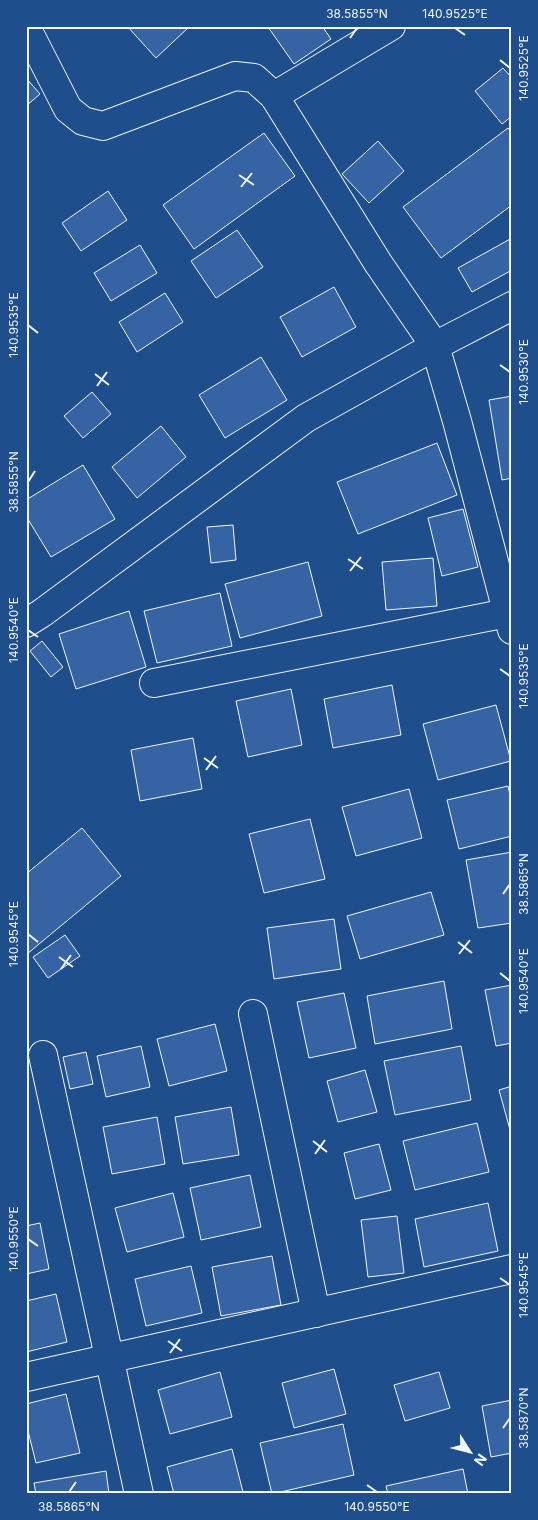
<svg xmlns="http://www.w3.org/2000/svg" width="538" height="1520" font-family="Inter,sans-serif">
<rect width="100%" height="100%" fill="#1f4e8c"/>
<g fill="#3563a3" stroke="#f2f6ff">
<polygon points="127,26 190,26 156,58"/>
<polygon points="322,26 331,39 294,64 268,27"/>
<polygon points="503,68 512,78 512,116 502,124 475,91"/>
<polygon points="26,78 40,94 26,106"/>
<polygon points="508,128 512,133 512,205 441,258 403,207"/>
<polygon points="264,133 295,176 194,249 163,205"/>
<polygon points="378,141 404,171 369,203 342,174"/>
<polygon points="108,191 127,220 81,251 62,223"/>
<polygon points="237,230 263,267 216,298 191,261"/>
<polygon points="512,238 512,270 472,292 458,268"/>
<polygon points="140,245 157,273 111,301 94,273"/>
<polygon points="334,287 356,327 302,357 280,317"/>
<polygon points="165,293 183,322 137,352 119,322"/>
<polygon points="261,357 287,400 225,438 199,395"/>
<polygon points="92,392 111,414 83,438 64,416"/>
<polygon points="512,396 512,478 502,480 489,400"/>
<polygon points="161,426 186,457 137,498 112,467"/>
<polygon points="437,443 457,495 358,534 337,482"/>
<polygon points="83,465 115,519 51,557 26,516 26,500"/>
<polygon points="463,509 478,567 442,576 428,518"/>
<polygon points="233,525 236,560 211,563 207,527"/>
<polygon points="433,558 437,606 386,610 382,562"/>
<polygon points="308,562 322,616 240,638 225,584"/>
<polygon points="220,593 232,646 157,663 144,611"/>
<polygon points="129,611 146,667 76,689 59,634"/>
<polygon points="42,641 63,667 51,677 30,651"/>
<polygon points="392,685 401,735 333,748 324,699"/>
<polygon points="291,689 302,745 248,757 236,701"/>
<polygon points="496,705 511,761 438,780 423,724"/>
<polygon points="193,738 202,789 140,801 131,750"/>
<polygon points="508,786 512,804 512,836 459,849 447,800"/>
<polygon points="409,789 422,838 356,856 342,807"/>
<polygon points="310,819 325,879 264,893 249,834"/>
<polygon points="82,828 121,876 27,954 26,874"/>
<polygon points="512,852 512,923 478,928 466,860"/>
<polygon points="431,892 444,935 360,959 347,916"/>
<polygon points="334,919 341,969 274,979 267,928"/>
<polygon points="65,935 80,956 48,978 33,957"/>
<polygon points="444,981 452,1029 375,1044 367,996"/>
<polygon points="512,985 512,1043 496,1046 485,990"/>
<polygon points="344,993 356,1048 309,1058 297,1002"/>
<polygon points="215,1024 227,1071 169,1086 157,1039"/>
<polygon points="141,1046 150,1087 106,1097 97,1056"/>
<polygon points="461,1046 471,1100 395,1115 384,1061"/>
<polygon points="86,1052 93,1084 70,1089 63,1057"/>
<polygon points="365,1070 377,1112 338,1122 327,1081"/>
<polygon points="512,1086 512,1137 499,1090"/>
<polygon points="231,1107 239,1155 183,1164 175,1117"/>
<polygon points="157,1117 165,1164 112,1174 103,1127"/>
<polygon points="477,1123 489,1172 415,1190 403,1141"/>
<polygon points="379,1144 391,1190 355,1199 344,1153"/>
<polygon points="250,1175 261,1227 201,1240 190,1188"/>
<polygon points="173,1193 184,1237 127,1252 115,1208"/>
<polygon points="488,1203 498,1251 424,1267 415,1219"/>
<polygon points="397,1216 404,1273 368,1277 361,1220"/>
<polygon points="40,1223 49,1269 26,1274 26,1226"/>
<polygon points="272,1256 281,1305 221,1316 212,1267"/>
<polygon points="191,1266 202,1313 146,1326 135,1279"/>
<polygon points="56,1294 67,1342 26,1352 26,1301"/>
<polygon points="334,1369 346,1414 294,1428 282,1383"/>
<polygon points="220,1372 232,1417 170,1434 158,1390"/>
<polygon points="439,1372 450,1408 405,1421 394,1385"/>
<polygon points="66,1394 80,1453 36,1463 26,1423 26,1404"/>
<polygon points="512,1400 512,1453 491,1457 482,1406"/>
<polygon points="343,1424 354,1475 272,1494 260,1443"/>
<polygon points="232,1449 243,1492 237,1494 174,1494 167,1467"/>
<polygon points="463,1469 468,1494 388,1494 386,1486"/>
<polygon points="106,1471 109,1494 36,1494 34,1483"/>
</g>
<g fill="none" stroke-linecap="round" stroke-linejoin="round">
<g stroke="#f2f6ff" stroke-width="30">
<g id="minor">
<polyline points="26,27 68,109 83,121 103,126 235,76 254,78 274,96 378,263 435,346 457,421 512,630"/>
<polyline points="274,96 391,26"/>
<polyline points="26,623 42,613 306,418 435,346 512,306"/>
<polyline points="154,683 512,612"/>
<polyline points="253,1014 316,1313"/>
<polyline points="43,1055 139,1494"/>
<polyline points="26,1377 512,1269"/>
</g>
</g>
<use href="#minor" stroke="#1f4e8c" stroke-width="28"/>
</g>
<path fill="none" stroke="#f2f6ff" stroke-width="2" d="M455,28L465,35M350,38L357,28M500,60L510,68M239,175L254,185M241,187L252,173M28,325L38,333M500,365L510,372M95,374L109,385M97,386L107,372M28,482L35,471M348,559L363,569M350,571L361,557M28,630L38,637M500,669L510,676M204,758L218,768M206,770L216,756M503,894L510,884M28,934L38,942M458,942L472,953M459,954L470,940M59,957L73,967M61,969L71,955M500,973L510,981M313,1141L327,1152M315,1154L325,1140M28,1239L38,1246M500,1278L510,1285M168,1341L182,1351M170,1353L180,1339M503,1428L510,1418M367,1485L377,1492M69,1492L76,1482"/>
<rect width="538" height="1520" fill="none" stroke="#1f4e8c" stroke-width="55"/>
<g transform="translate(470 1452) rotate(126)" stroke="#1f4e8c" stroke-width="4" paint-order="stroke">
<path d="M0-4L9 19L0 12L-9 19Z" fill="#f2f6ff"/>
<text y="-8" font-size="14" font-weight="bold" text-anchor="middle" fill="#f2f6ff">N</text>
</g>
<rect x="28" y="28" width="482" height="1464" fill="none" stroke="#f2f6ff" stroke-width="2"/>
<g font-size="12" text-anchor="middle" fill="#f2f6ff">
<text x="357" y="18">38.5855°N</text>
<text x="455" y="18">140.9525°E</text>
<text transform="translate(524 68) rotate(-90)" y="4">140.9525°E</text>
<text transform="translate(14 325) rotate(-90)" y="4">140.9535°E</text>
<text transform="translate(524 372) rotate(-90)" y="4">140.9530°E</text>
<text transform="translate(14 482) rotate(-90)" y="4">38.5855°N</text>
<text transform="translate(14 630) rotate(-90)" y="4">140.9540°E</text>
<text transform="translate(524 676) rotate(-90)" y="4">140.9535°E</text>
<text transform="translate(524 884) rotate(-90)" y="4">38.5865°N</text>
<text transform="translate(14 934) rotate(-90)" y="4">140.9545°E</text>
<text transform="translate(524 981) rotate(-90)" y="4">140.9540°E</text>
<text transform="translate(14 1239) rotate(-90)" y="4">140.9550°E</text>
<text transform="translate(524 1285) rotate(-90)" y="4">140.9545°E</text>
<text transform="translate(524 1418) rotate(-90)" y="4">38.5870°N</text>
<text x="69" y="1511">38.5865°N</text>
<text x="377" y="1511">140.9550°E</text>
</g>
</svg>
